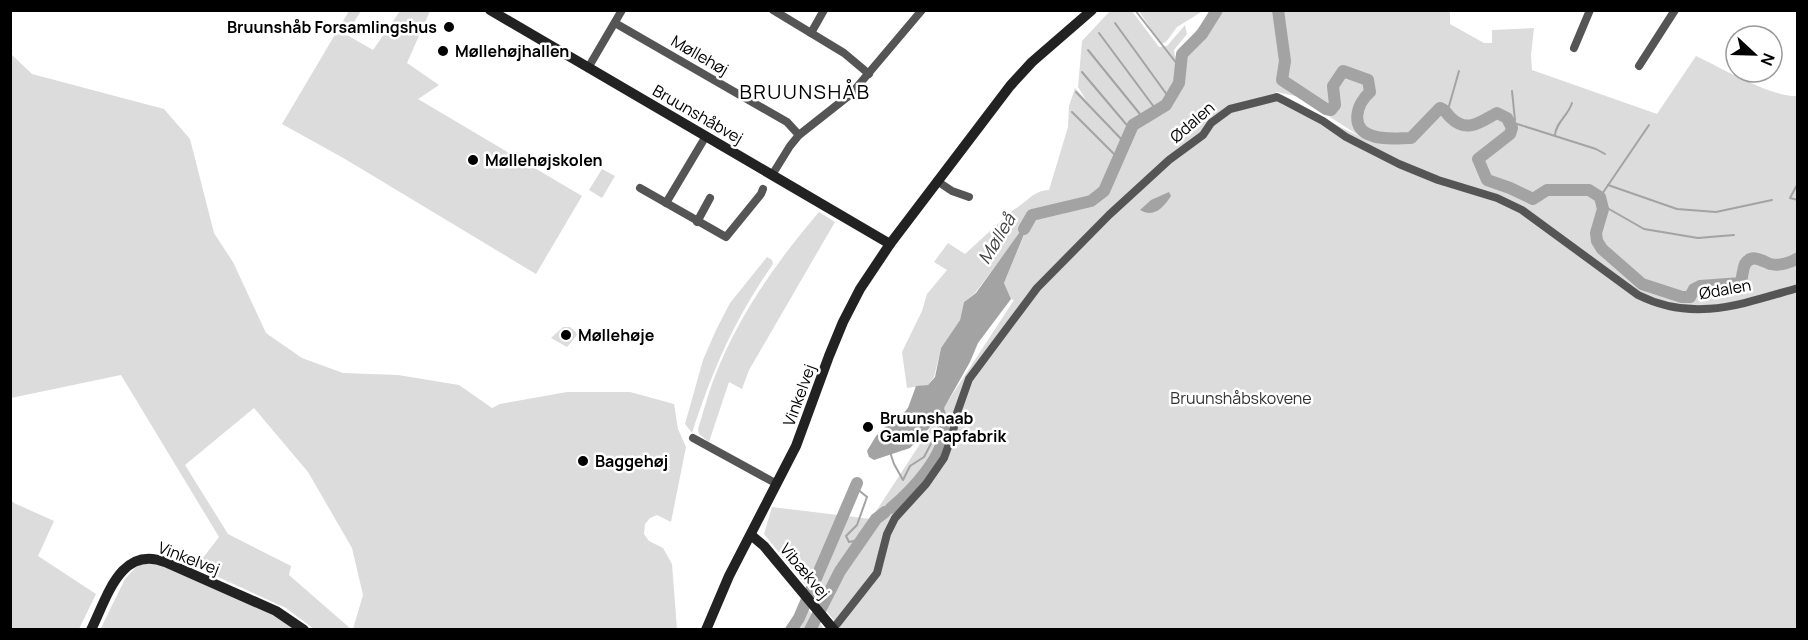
<svg xmlns="http://www.w3.org/2000/svg" width="1808" height="640" font-family="Manrope,sans-serif">
<rect width="100%" height="100%" fill="#fff"/>
<g fill="#dcdcdc" fill-rule="evenodd">
<polygon points="349,11 361,11 345,36 347,35 373,50 400,11 430,11 407,63 439,85 418,99 582,196 536,274 345,159 282,124"/>
<path d="M1110,11H1132L1159,47L1167,46L1185,25L1187,34L1174,50L1175,57L1212,11H1450V24L1484,43H1492V30L1534,28L1531,55L1532,70L1657,114L1696,56C1722,68 1770,97 1797,96V629H841L764,534L772,507L871,519L1014,300L1011,299L1004,283L1031,218L975,293L964,302L960,320L941,348L934,377L928,385L907,388L902,352L922,311L927,294L947,270L934,262L948,243L965,254L1013,210C1028,202 1032,191 1049,190L1068,127L1069,106L1075,88L1086,100L1078,87L1082,41ZM1277,92L1299,97L1361,137L1272,94Z"/>
<polygon points="1139,11 1203,11 1177,27 1166,42 1161,44"/>
<polygon points="11,54 32,74 164,109 190,139 214,233 233,262 266,333 302,358 343,373 398,375 459,385 492,408 500,404 567,392 630,392 674,404 678,429 686,447 671,522 657,515 650,518 645,524 644,534 649,541 663,548 672,564 677,629 353,629 363,595 352,548 308,472 254,408 185,465 228,534 291,566 289,575 351,629 314,629 286,608 196,567 219,537 121,375 11,398"/>
<polygon points="602,169 615,176 602,198 589,190"/>
<path d="M819,212L835,222L749,370L742,389L729,382L709,442L699,434L698,429C704,411 708,393 715,376C739,315 777,261 819,212Z"/>
<path d="M767,257L772,260L773,264C734,320 713,369 692,433L685,424L703,360L716,330L730,303Z"/>
<polygon points="563,327 570,327 578,334 567,347 551,338"/>
<polygon points="10,499 14,503 54,521 38,556 96,594 79,629 11,629"/>
<polygon points="156,563 273,615 296,630 100,630 125,579 138,565"/>
<polygon points="802,602 824,629 788,629"/>
</g>
<g fill="#a3a3a3">
<path d="M1169,192L1171,196C1163,208 1154,218 1140,210L1151,200Z"/>
<polygon points="1032,215 1004,283 1011,299 978,343 970,362 944,408 946,415 939,418 910,448 874,460 869,457 867,451 876,436 888,424 893,425 908,408 916,386 928,385 935,377 941,348 960,320 964,302 976,293"/>
</g>
<g fill="none" stroke-linecap="round" stroke-linejoin="round">
<g stroke="#a3a3a3" stroke-width="2">
<polyline points="1135,10 1181,69"/>
<polyline points="1115,23 1170,99"/>
<polyline points="1099,33 1157,111"/>
<polyline points="1088,50 1144,119"/>
<polyline points="1082,72 1131,130"/>
<polyline points="1512,91 1515,120 1512,128"/>
<polyline points="1076,92 1125,143"/>
<polyline points="1072,112 1118,158"/>
<polyline points="1447,113 1459,71"/>
<polyline points="1514,123 1596,149 1605,154"/>
<path d="M1555,135C1556,122 1568,116 1572,103"/>
<polyline points="1798,183 1790,198 1798,200"/>
<polyline points="1608,185 1677,209 1716,212 1772,200"/>
<polyline points="1600,197 1649,125"/>
<polyline points="1602,205 1644,229 1698,238 1734,235"/>
<polyline points="890,452 894,464 903,480 910,466 924,457 934,438 943,437"/>
<polyline points="856,488 867,497 857,525 846,536 849,542 859,540 862,542"/>
</g>
<g stroke="#a3a3a3" stroke-width="12">
<path d="M1278,10L1285,61L1282,80L1326,109L1331,110L1335,105L1333,86L1343,71L1368,80L1370,92C1356,104 1349,130 1373,136C1384,140 1400,138 1411,138L1440,108C1446,110 1446,113 1450,117C1467,134 1480,122 1497,113L1507,118L1512,128L1510,134L1478,159L1487,180L1510,188L1533,199L1547,190H1589L1600,197L1603,209L1596,233L1597,241L1602,249L1642,284L1682,297H1690L1694,289L1700,286L1741,283C1742,277 1743,269 1745,264C1752,253 1762,261 1770,264C1779,266 1790,263 1798,258"/>
<polyline points="1024,229 1032,215 1091,201 1104,191 1133,125 1166,105 1179,83 1182,54 1202,34 1217,10"/>
<path d="M891,508C910,492 949,453 943,425C942,418 937,411 932,404"/>
<polyline points="791,630 799,618 857,483"/>
<polyline points="810,630 840,571 876,519 885,512"/>
</g>
<g stroke="#555" stroke-width="8">
<polyline points="773,10 844,53 869,74"/>
<polyline points="615,23 787,122 799,135"/>
<polyline points="811,33 824,10"/>
<polyline points="1574,48 1590,10"/>
<polyline points="1639,66 1675,10"/>
<polyline points="588,68 622,10"/>
<polyline points="772,175 790,146 799,135 851,94 922,10"/>
<polyline points="937,181 952,191 969,197"/>
<polyline points="640,188 726,237 761,194 763,189"/>
<polyline points="666,203 706,136"/>
<polyline points="697,222 710,198"/>
<polyline points="693,438 777,484"/>
<path d="M833,629L877,573L887,534L895,518L926,484L944,458L952,436L957,413L969,379L1037,288L1109,215L1169,160L1203,135L1211,123L1230,109L1277,97L1285,101L1323,121L1346,137L1399,164L1438,180L1497,198L1522,210L1638,295C1694,323 1741,304 1798,288"/>
</g>
<g stroke="#222" stroke-width="10">
<polyline points="490,10 890,244"/>
<polyline points="751,535 764,546 834,630"/>
<path d="M91,630C107,598 120,545 165,562L276,611L304,630"/>
<polyline points="706,630 729,576 796,446 829,356 843,322 860,289 890,244 1010,86 1032,62 1092,10"/>
</g>
</g>
<g fill="#000" stroke="#fff" stroke-width="2">
<circle cx="449" cy="27" r="6"/>
<circle cx="443" cy="51" r="6"/>
<circle cx="473" cy="160" r="6"/>
<circle cx="566" cy="335" r="6"/>
<circle cx="868" cy="427" r="6"/>
<circle cx="583" cy="461" r="6"/>
</g>
<g text-anchor="middle" stroke-width="5" stroke-linejoin="round" paint-order="stroke">
<g font-size="16" font-weight="bold" fill="#000" stroke="#fff" text-anchor="start">
<text x="437" y="33" text-anchor="end">Bruunshåb Forsamlingshus</text>
<text x="455" y="57">Møllehøjhallen</text>
<text x="485" y="166">Møllehøjskolen</text>
<text x="578" y="341">Møllehøje</text>
<text x="880" y="424">Bruunshaab<tspan x="880" dy="18">Gamle Papfabrik</tspan></text>
<text x="595" y="467">Baggehøj</text>
</g>
<g font-size="16" fill="#000" stroke="#fff">
<text transform="translate(700 55) rotate(30)" y="6">Møllehøj</text>
<text transform="translate(698 114) rotate(30)" y="6">Bruunshåbvej</text>
<text transform="translate(1192 122) rotate(-41)" y="6">Ødalen</text>
<text transform="translate(1725 289) rotate(-10)" y="6">Ødalen</text>
<text transform="translate(799 395) rotate(-70)" y="6">Vinkelvej</text>
<text transform="translate(189 558) rotate(21)" y="6">Vinkelvej</text>
<text transform="translate(805 571) rotate(50)" y="6">Vibækvej</text>
</g>
<g font-size="16" fill="#333" stroke="#fff">
<text x="1241" y="404">Bruunshåbskovene</text>
</g>
<g font-size="18" font-style="italic" fill="#444" stroke="#fff">
<text transform="translate(997 239) rotate(-59)" y="6">Mølleå</text>
</g>
<g font-size="20" letter-spacing="1.5" fill="#000" stroke="#fff">
<text x="805" y="99">BRUUNSHÅB</text>
</g>
</g>
<rect width="1808" height="640" fill="none" stroke="#000000" stroke-width="24"/>
<g transform="translate(1754 54) rotate(112)"><circle r="28" fill="#ffffff" stroke="#999999" stroke-width="1.5"/>
<path d="M0-4.5L10 22L0 15L-10 22Z" fill="#000000"/>
<text y="-9" font-size="16" font-weight="bold" text-anchor="middle" fill="#000000">N</text>
</g>
</svg>
